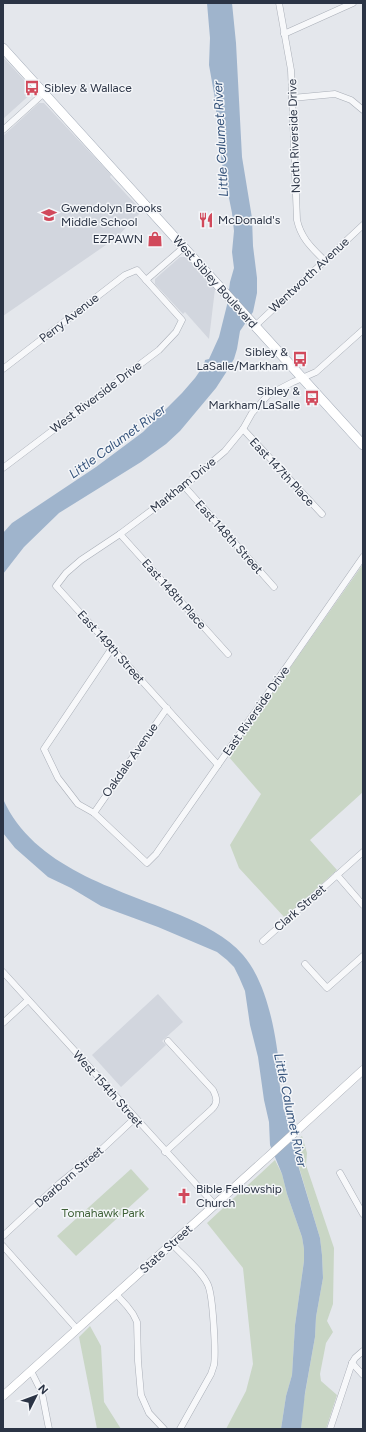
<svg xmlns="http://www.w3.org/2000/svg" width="366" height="1432" font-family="Figtree,sans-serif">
<rect width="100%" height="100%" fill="#e4e7ec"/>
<g fill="#d2d6de">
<polygon points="3,57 34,91 3,119"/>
<polygon points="39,103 44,103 111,175 110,177 142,211 116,238 3,316 3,136"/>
<polygon points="180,257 185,257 215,289 209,339 185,312 183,314 155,284 155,279"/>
<polygon points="158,994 183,1022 162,1041 166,1045 121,1087 92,1055"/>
</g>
<g fill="#c9d6c5">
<polygon points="363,564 363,792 310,840 337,870 285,918 239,868 230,845 261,794 228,756"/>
<polygon points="302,1136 307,1153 306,1165 334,1248 333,1304 327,1321 333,1332 326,1343 320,1374 321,1381 337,1395 326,1429 301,1429 303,1405 315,1337 316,1317 323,1278 322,1255 320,1238 296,1157 294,1143"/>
<polygon points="275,1160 282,1174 287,1194 302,1237 304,1249 304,1261 295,1325 292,1375 286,1396 281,1429 226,1429 246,1391 253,1364 243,1268 207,1223"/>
<polygon points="131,1169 149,1189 76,1256 57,1236"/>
<polygon points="90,1326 101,1346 104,1402 121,1429 97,1429 79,1337"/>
</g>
<g fill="#9fb4cc">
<polygon points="207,3 232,3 236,43 242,157 252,218 253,246 257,278 257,293 253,312 240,331 237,349 234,359 227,371 216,388 180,431 166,444 141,462 59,513 24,547 3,574 3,533 12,523 96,467 143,432 182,393 195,378 204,365 205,360 209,359 219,337 227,305 230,282 234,268 232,252 234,231 232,213 220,153 215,99 209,65 210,38"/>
<path d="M3,799C34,868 116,888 180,915C203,925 227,936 243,955C268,984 276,1035 280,1072C280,1077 279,1082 280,1087C281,1092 283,1097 283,1102C283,1103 283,1106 283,1108C285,1114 291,1120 293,1127C295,1138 293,1151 299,1162L298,1165L320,1238L322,1255L323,1278L316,1317L315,1337L305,1393L301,1429H281L286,1396L292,1375L295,1325L304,1261V1249L302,1237L287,1194L282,1174L270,1145L269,1122L264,1100L258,1057L250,1025L245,991L239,977L234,967L227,960L217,952L158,927L101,906L71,888L48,877L15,848L3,833Z"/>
</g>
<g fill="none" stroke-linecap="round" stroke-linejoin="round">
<g stroke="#a9aeb7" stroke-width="7">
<g id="minor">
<path d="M279,3L291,70L297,220C301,238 311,247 324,260"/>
<polyline points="284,34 353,3"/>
<polyline points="292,98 335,94 351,100 363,110"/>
<polyline points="3,130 44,93"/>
<polyline points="146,280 183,248"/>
<polyline points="255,326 363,225"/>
<polyline points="3,369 125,275 137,270 182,320 176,332 159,350 3,468"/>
<polyline points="243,429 322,514"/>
<polyline points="184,486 274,587"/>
<polyline points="120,534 228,654"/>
<polyline points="112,648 44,749 58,778 78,804 94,813 147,863 156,854 363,557"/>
<polyline points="218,765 56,586 66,573 81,560 120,534 184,486 225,451 243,429 252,413 268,395 293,382 316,372 363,330"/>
<polyline points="94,813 167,708"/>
<polyline points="337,875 363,905"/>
<polyline points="263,941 363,852"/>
<polyline points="305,964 327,988 363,956"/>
<polyline points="3,972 215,1205"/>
<polyline points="3,1023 28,1000"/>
<path d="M165,1152L212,1109C218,1103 217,1098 213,1090L168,1041"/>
<polyline points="340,1173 363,1214"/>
<polyline points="3,1236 60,1183 102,1149 135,1118"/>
<path d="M172,1244C182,1255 203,1272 208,1285C213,1296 216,1352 214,1365C213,1368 212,1371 211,1374L180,1429"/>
<polyline points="3,1246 77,1329"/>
<polyline points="116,1294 127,1306 133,1314 137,1322 138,1361 141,1395 149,1413 164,1429"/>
<polyline points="352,1363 363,1375"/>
<polyline points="31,1371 42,1393 49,1429"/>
<polyline points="330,1429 352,1363 355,1358 363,1351"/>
</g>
</g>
<g stroke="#a9aeb7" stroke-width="9">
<polyline id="secondary" points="3,1396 270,1155 363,1070"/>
</g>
<g stroke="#a3abb8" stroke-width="10">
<polyline id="primary" points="3,48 363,445"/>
</g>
<use href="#minor" stroke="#f7f8fa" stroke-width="6"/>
<use href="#secondary" stroke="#fff" stroke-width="8"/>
<use href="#primary" stroke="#fff" stroke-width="9"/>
</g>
<defs>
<g id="bus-bare" transform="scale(1.2)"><path d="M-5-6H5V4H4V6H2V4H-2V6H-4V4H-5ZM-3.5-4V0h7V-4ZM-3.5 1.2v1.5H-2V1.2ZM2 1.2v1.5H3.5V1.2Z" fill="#d1495b" stroke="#f4f6f9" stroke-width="2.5" paint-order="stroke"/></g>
<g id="school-bare" transform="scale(1.2)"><path d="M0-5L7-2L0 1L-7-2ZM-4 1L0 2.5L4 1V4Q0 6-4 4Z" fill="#d1495b" stroke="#f4f6f9" stroke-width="2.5" paint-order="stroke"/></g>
<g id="restaurant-bare" transform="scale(1.2)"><path d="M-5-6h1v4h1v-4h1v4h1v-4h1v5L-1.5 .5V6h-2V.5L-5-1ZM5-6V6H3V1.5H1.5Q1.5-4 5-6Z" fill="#d1495b" stroke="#f4f6f9" stroke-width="2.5" paint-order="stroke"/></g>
<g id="shop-bare" transform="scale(1.2)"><path d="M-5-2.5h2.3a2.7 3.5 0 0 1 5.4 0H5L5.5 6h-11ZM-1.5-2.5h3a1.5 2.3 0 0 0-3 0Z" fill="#d1495b" stroke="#f4f6f9" stroke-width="2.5" paint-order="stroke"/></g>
<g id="church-bare" transform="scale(1.2)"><path d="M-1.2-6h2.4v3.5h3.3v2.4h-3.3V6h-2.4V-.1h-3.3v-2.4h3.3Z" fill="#d1495b" stroke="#f4f6f9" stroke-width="2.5" paint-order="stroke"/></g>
</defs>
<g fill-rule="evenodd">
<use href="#bus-bare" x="32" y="88"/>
<use href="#school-bare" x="49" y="215"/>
<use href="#restaurant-bare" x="206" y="220"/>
<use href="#shop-bare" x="155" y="239"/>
<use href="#bus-bare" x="300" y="359"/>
<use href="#bus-bare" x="312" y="398"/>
<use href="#church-bare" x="184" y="1196"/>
</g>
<g text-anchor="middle" stroke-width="3" stroke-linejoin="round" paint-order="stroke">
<g font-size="12" fill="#2b3445" stroke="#f4f6f9" text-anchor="start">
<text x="44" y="92">Sibley &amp; Wallace</text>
<text x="61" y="212">Gwendolyn Brooks<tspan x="61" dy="14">Middle School</tspan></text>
<text x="218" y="224">McDonald's</text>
<text x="143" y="243" text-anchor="end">EZPAWN</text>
<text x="288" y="356" text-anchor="end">Sibley &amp;<tspan x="288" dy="14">LaSalle/Markham</tspan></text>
<text x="300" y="395" text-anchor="end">Sibley &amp;<tspan x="300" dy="14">Markham/LaSalle</tspan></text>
<text x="196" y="1193">Bible Fellowship<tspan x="196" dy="14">Church</tspan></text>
</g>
<g font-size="12" fill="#2b3445" stroke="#f4f6f9">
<text transform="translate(294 136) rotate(-92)" y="4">North Riverside Drive</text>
<text transform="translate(309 275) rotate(-43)" y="4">Wentworth Avenue</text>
<text transform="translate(215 282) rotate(48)" y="4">West Sibley Boulevard</text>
<text transform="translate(69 318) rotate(-38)" y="4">Perry Avenue</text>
<text transform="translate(96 397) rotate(-37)" y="4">West Riverside Drive</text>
<text transform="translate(282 472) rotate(47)" y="4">East 147th Place</text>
<text transform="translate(183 485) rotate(-39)" y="4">Markham Drive</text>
<text transform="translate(229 537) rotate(48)" y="4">East 148th Street</text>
<text transform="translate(174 594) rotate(48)" y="4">East 148th Place</text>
<text transform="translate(111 647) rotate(48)" y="4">East 149th Street</text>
<text transform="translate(256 711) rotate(-55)" y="4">East Riverside Drive</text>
<text transform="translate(130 760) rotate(-55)" y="4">Oakdale Avenue</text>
<text transform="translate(300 908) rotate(-41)" y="4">Clark Street</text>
<text transform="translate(108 1089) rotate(48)" y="4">West 154th Street</text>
<text transform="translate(69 1177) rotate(-41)" y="4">Dearborn Street</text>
<text transform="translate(166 1249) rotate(-42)" y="4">State Street</text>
</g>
<g font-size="12" fill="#3f6138" stroke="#f4f6f9">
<text x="103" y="1217">Tomahawk Park</text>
</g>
<g font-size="13" font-style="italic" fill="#34527a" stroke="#f4f6f9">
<text transform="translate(220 139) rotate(-93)" y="5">Little Calumet River</text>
<text transform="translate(117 441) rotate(-36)" y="5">Little Calumet River</text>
<text transform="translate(291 1110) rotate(78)" y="5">Little Calumet River</text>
</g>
</g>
<rect width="366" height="1432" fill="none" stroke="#2b3445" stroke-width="8"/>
<g transform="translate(36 1396) rotate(48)" stroke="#f4f6f9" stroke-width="3" paint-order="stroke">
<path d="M0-3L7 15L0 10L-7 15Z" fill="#2b3445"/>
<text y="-6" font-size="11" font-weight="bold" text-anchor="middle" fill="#2b3445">N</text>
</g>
</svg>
